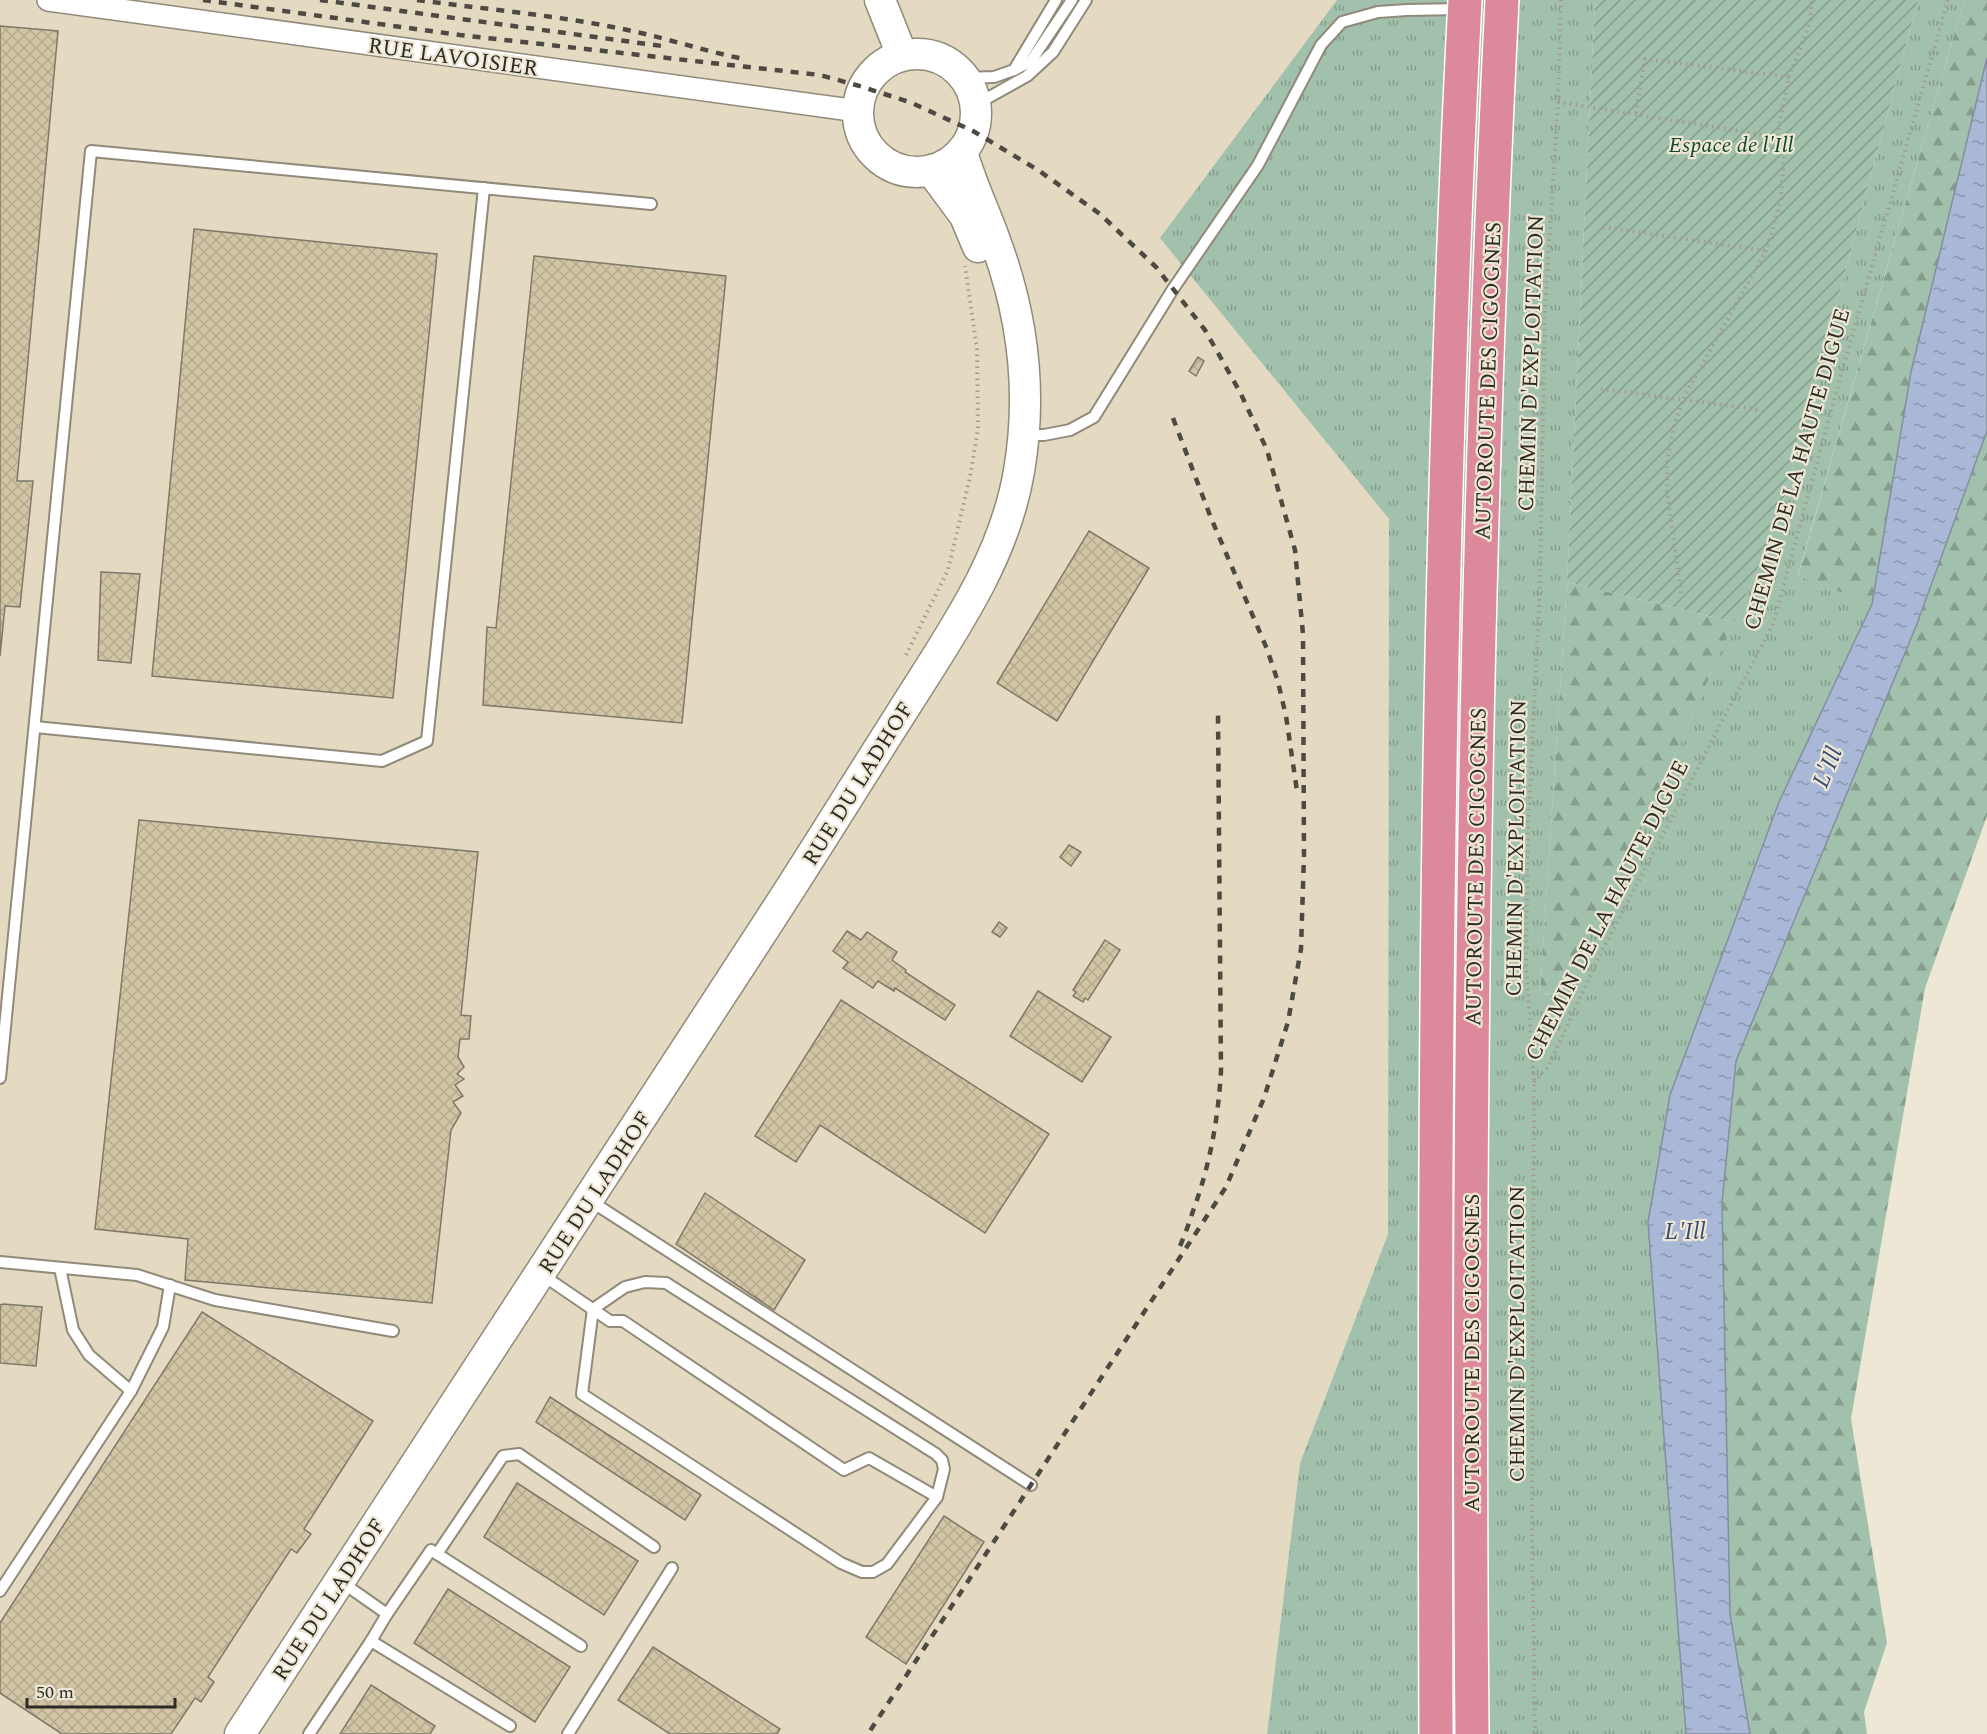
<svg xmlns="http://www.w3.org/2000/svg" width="1987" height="1734" font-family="Spectral,serif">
<defs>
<pattern id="grass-tufts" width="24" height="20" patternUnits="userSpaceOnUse" patternTransform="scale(1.5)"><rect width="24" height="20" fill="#a2c1ac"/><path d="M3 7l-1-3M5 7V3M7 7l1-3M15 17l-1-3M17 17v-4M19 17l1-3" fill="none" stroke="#849d8c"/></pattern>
<pattern id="forest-firs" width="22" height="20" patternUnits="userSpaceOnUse" patternTransform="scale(1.5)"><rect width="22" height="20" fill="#a2c1ac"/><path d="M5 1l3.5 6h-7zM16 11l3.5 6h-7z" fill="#849d8c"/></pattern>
<pattern id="garden-furrows" width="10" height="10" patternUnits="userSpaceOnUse" patternTransform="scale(1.5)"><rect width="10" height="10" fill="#a2c1ac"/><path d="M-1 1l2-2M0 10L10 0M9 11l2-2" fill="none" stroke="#849d8c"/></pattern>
<pattern id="water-ripples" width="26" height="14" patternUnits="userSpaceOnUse" patternTransform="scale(1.5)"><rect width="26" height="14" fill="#a9b8d6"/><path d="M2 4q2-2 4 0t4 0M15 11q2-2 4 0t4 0" fill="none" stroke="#8a96ad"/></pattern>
<pattern id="building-cross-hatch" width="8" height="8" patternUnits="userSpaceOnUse" patternTransform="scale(1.5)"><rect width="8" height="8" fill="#d2c5a5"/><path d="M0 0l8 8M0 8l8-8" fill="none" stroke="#b5a98e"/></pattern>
</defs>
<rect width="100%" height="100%" fill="#eee7d5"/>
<polygon fill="#e3dac1" points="0,0 1341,0 1171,251 1389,519 1388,1234 1300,1463 1267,1734 0,1734"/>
<polygon fill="url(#grass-tufts)" points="1337,0 1595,0 1567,582 1540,993 1561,994 1654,802 1778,522 1918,0 1964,0 1798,575 1872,604 1779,802 1648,1222 1686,1734 1267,1734 1300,1463 1388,1234 1389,519 1160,238"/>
<g fill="url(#forest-firs)">
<polygon points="1964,0 1987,0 1987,58 1911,372 1872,604 1798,576"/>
<polygon points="1987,431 1987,816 1925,988 1851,1419 1887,1643 1864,1712 1867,1734 1750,1734 1730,1614 1722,1203 1736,1061 1917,624"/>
<polygon points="1567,582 1734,622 1654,802 1561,994 1540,993"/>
</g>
<polygon fill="url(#garden-furrows)" points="1595,0 1918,0 1778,522 1734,622 1567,582"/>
<polygon fill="url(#water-ripples)" stroke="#848ea1" stroke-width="1.5" points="1987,58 1987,431 1917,624 1736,1061 1722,1203 1730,1614 1750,1734 1686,1734 1648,1222 1670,1095 1779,802 1872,604 1911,372"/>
<g fill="url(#building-cross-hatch)" stroke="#7f7969" stroke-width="1.5">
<polygon points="0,26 58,31 17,481 33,481 20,607 5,606 0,656"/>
<polygon points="194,229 437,254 393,698 152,676"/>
<polygon points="534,256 726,276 682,723 483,705 487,627 496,628"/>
<polygon points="1198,357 1204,361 1196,376 1189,371"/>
<polygon points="1089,531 1149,568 1057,721 997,683"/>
<polygon points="101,572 140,574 131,663 98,660"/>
<polygon points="139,820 478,852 461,1015 471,1016 469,1039 460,1039 458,1057 464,1067 457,1074 464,1079 455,1085 463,1096 453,1102 461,1113 451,1130 432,1303 185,1280 188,1239 95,1229"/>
<polygon points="1069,845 1081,852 1071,866 1060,857"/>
<polygon points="999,922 1007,928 1000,937 992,932"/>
<polygon points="847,931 861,940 867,932 897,952 892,960 906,970 905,972 955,1005 945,1020 895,988 894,991 878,981 873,988 843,968 848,962 833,951"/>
<polygon points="1105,940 1120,950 1088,1000 1085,998 1083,1002 1073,996 1076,992 1073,990"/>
<polygon points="1038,991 1111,1037 1082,1082 1010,1036"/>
<polygon points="841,1000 1049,1134 985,1233 820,1125 796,1162 755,1136"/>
<polygon points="705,1193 805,1260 774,1310 676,1244"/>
<polygon points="3,1304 42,1307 36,1366 0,1363 0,1305"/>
<polygon points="202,1312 373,1421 304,1529 311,1534 297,1553 291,1549 208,1677 214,1682 201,1702 195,1698 171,1734 62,1734 0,1693 0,1623"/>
<polygon points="550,1397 701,1495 685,1520 536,1422"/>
<polygon points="517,1483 638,1561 604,1615 484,1537"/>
<polygon points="944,1516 984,1542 906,1664 866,1637"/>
<polygon points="448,1589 570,1667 535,1722 414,1643"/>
<polygon points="653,1647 780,1729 777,1734 670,1734 618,1700"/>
<polygon points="371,1685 435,1726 430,1734 340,1734"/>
</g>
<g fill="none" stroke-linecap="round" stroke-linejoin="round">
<g stroke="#918a7a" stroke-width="14">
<g id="service">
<polyline points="1014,70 1031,61 1072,0"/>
<polyline points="964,78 994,77 1014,70 1056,0"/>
<polyline points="975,105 1027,76 1053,52 1086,0"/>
<polyline points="1026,435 1044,435 1070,430 1094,417 1173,289 1258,165 1321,45 1342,22 1378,12 1407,10 1461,9"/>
<polyline points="35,727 382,761 427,741 484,188"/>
<polyline points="0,1078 91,151 651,204"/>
<polyline points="589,1200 1031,1485"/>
<polyline points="0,1262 137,1275 215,1300 393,1331"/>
<polyline points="60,1268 73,1330 89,1355 131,1391"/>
<polyline points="541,1274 610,1321 623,1321 844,1470 869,1458 937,1497"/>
<polygon points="645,1282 666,1283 936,1454 942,1460 944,1469 937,1497 887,1564 873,1572 862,1572 841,1563 582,1394 593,1309 625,1287"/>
<polyline points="437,1554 503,1456 519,1454 654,1547"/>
<polyline points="340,1581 387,1614 431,1550 581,1646"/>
<polyline points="0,1591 131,1391 163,1327 170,1285"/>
<polyline points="387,1614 371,1641 510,1726"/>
<polyline points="309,1734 371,1641"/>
<polyline points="568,1734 672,1568"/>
</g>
</g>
<g stroke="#918a7a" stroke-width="24">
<polyline id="minor" points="48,0 858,111"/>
</g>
<g stroke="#918a7a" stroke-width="33">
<g id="secondary">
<polyline points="880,0 902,55"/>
<circle cx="917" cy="113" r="59"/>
<polyline points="931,170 965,216 978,247"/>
<path d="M240,1734C416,1464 592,1193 768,923C813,854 856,784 900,715C948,638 1004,562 1019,471C1032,395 1023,318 997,246C986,214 971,184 962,152"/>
</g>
</g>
<g stroke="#fff" stroke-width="36">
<g id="motorway">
<path d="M1436,1734C1434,1156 1435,577 1465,0"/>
<path d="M1472,1734C1467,1156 1473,577 1502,0"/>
</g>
</g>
<g stroke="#a19c8e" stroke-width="4" stroke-dasharray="1.5 4.5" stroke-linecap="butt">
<polyline points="1789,77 1810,22 1812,0"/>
<polyline points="1558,102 1777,137"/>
<polyline points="1636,113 1645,59 1789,77 1777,137 1784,154 1781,201 1766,251 1685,395 1675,422 1667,460 1667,490 1681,593"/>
<polyline points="1603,227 1766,251"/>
<polyline points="1601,389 1762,410"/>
<polyline points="906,655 948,570 970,477 978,429 977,349 965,266"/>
<polyline points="1534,1082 1548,1067 1600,955 1773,624 1842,371 1948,0"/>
<polyline points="1535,1734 1532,1529 1534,1082 1526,965 1528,831 1540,586 1545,308 1558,102 1561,0"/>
</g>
<use href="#service" stroke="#fff" stroke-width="10"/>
<use href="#minor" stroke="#fff" stroke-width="21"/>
<use href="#secondary" stroke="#fff" stroke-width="30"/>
<use href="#motorway" stroke="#dc899b" stroke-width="33"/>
<g stroke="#4d4a41" stroke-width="4.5" stroke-dasharray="8 8" stroke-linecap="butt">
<polyline points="203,0 460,35 820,75 863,87 912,103 973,131 1038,170 1100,214 1156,267 1205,330 1240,392 1267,450 1295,550 1303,634 1304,855 1301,949 1288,1022 1264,1098 1226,1187 868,1734"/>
<polyline points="320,0 662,46"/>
<path d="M417,0C491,10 567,16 641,33C675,41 709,52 744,59"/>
<polyline points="1173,418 1211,518 1267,649 1278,682 1286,716 1297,791"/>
<path d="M1180,1246C1185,1235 1189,1223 1193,1211C1210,1165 1218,1120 1221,1071L1218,714"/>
</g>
</g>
<g text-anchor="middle" stroke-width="4.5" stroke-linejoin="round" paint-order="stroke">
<g font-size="22" fill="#2d2b24" stroke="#eee7d5">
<text transform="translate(453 56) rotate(8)" y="8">RUE LAVOISIER</text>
<text transform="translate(1530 363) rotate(-88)" y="8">CHEMIN D'EXPLOITATION</text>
<text transform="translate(1487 381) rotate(-88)" y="8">AUTOROUTE DES CIGOGNES</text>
<text transform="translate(1796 469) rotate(-74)" y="8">CHEMIN DE LA HAUTE DIGUE</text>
<text transform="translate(857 783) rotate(-58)" y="8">RUE DU LADHOF</text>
<text transform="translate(1515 848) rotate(-89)" y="8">CHEMIN D'EXPLOITATION</text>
<text transform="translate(1475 867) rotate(-89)" y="8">AUTOROUTE DES CIGOGNES</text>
<text transform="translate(1606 910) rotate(-63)" y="8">CHEMIN DE LA HAUTE DIGUE</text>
<text transform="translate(594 1192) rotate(-57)" y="8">RUE DU LADHOF</text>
<text transform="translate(1516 1334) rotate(-90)" y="8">CHEMIN D'EXPLOITATION</text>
<text transform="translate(1471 1353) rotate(-90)" y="8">AUTOROUTE DES CIGOGNES</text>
<text transform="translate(328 1599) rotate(-57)" y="8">RUE DU LADHOF</text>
</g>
<g font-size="22" font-style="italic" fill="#11472a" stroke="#eee7d5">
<text x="1731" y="152">Espace de l'Ill</text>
</g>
<g font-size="24" font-style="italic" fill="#354a74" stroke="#eee7d5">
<text transform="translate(1827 767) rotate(-67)" y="8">L'Ill</text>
<text x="1685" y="1239">L'Ill</text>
</g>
</g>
<path d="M27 1698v9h148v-9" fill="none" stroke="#2d2b24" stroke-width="3"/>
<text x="36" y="1698" font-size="18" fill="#2d2b24" stroke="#eee7d5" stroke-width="4.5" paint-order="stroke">50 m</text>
</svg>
